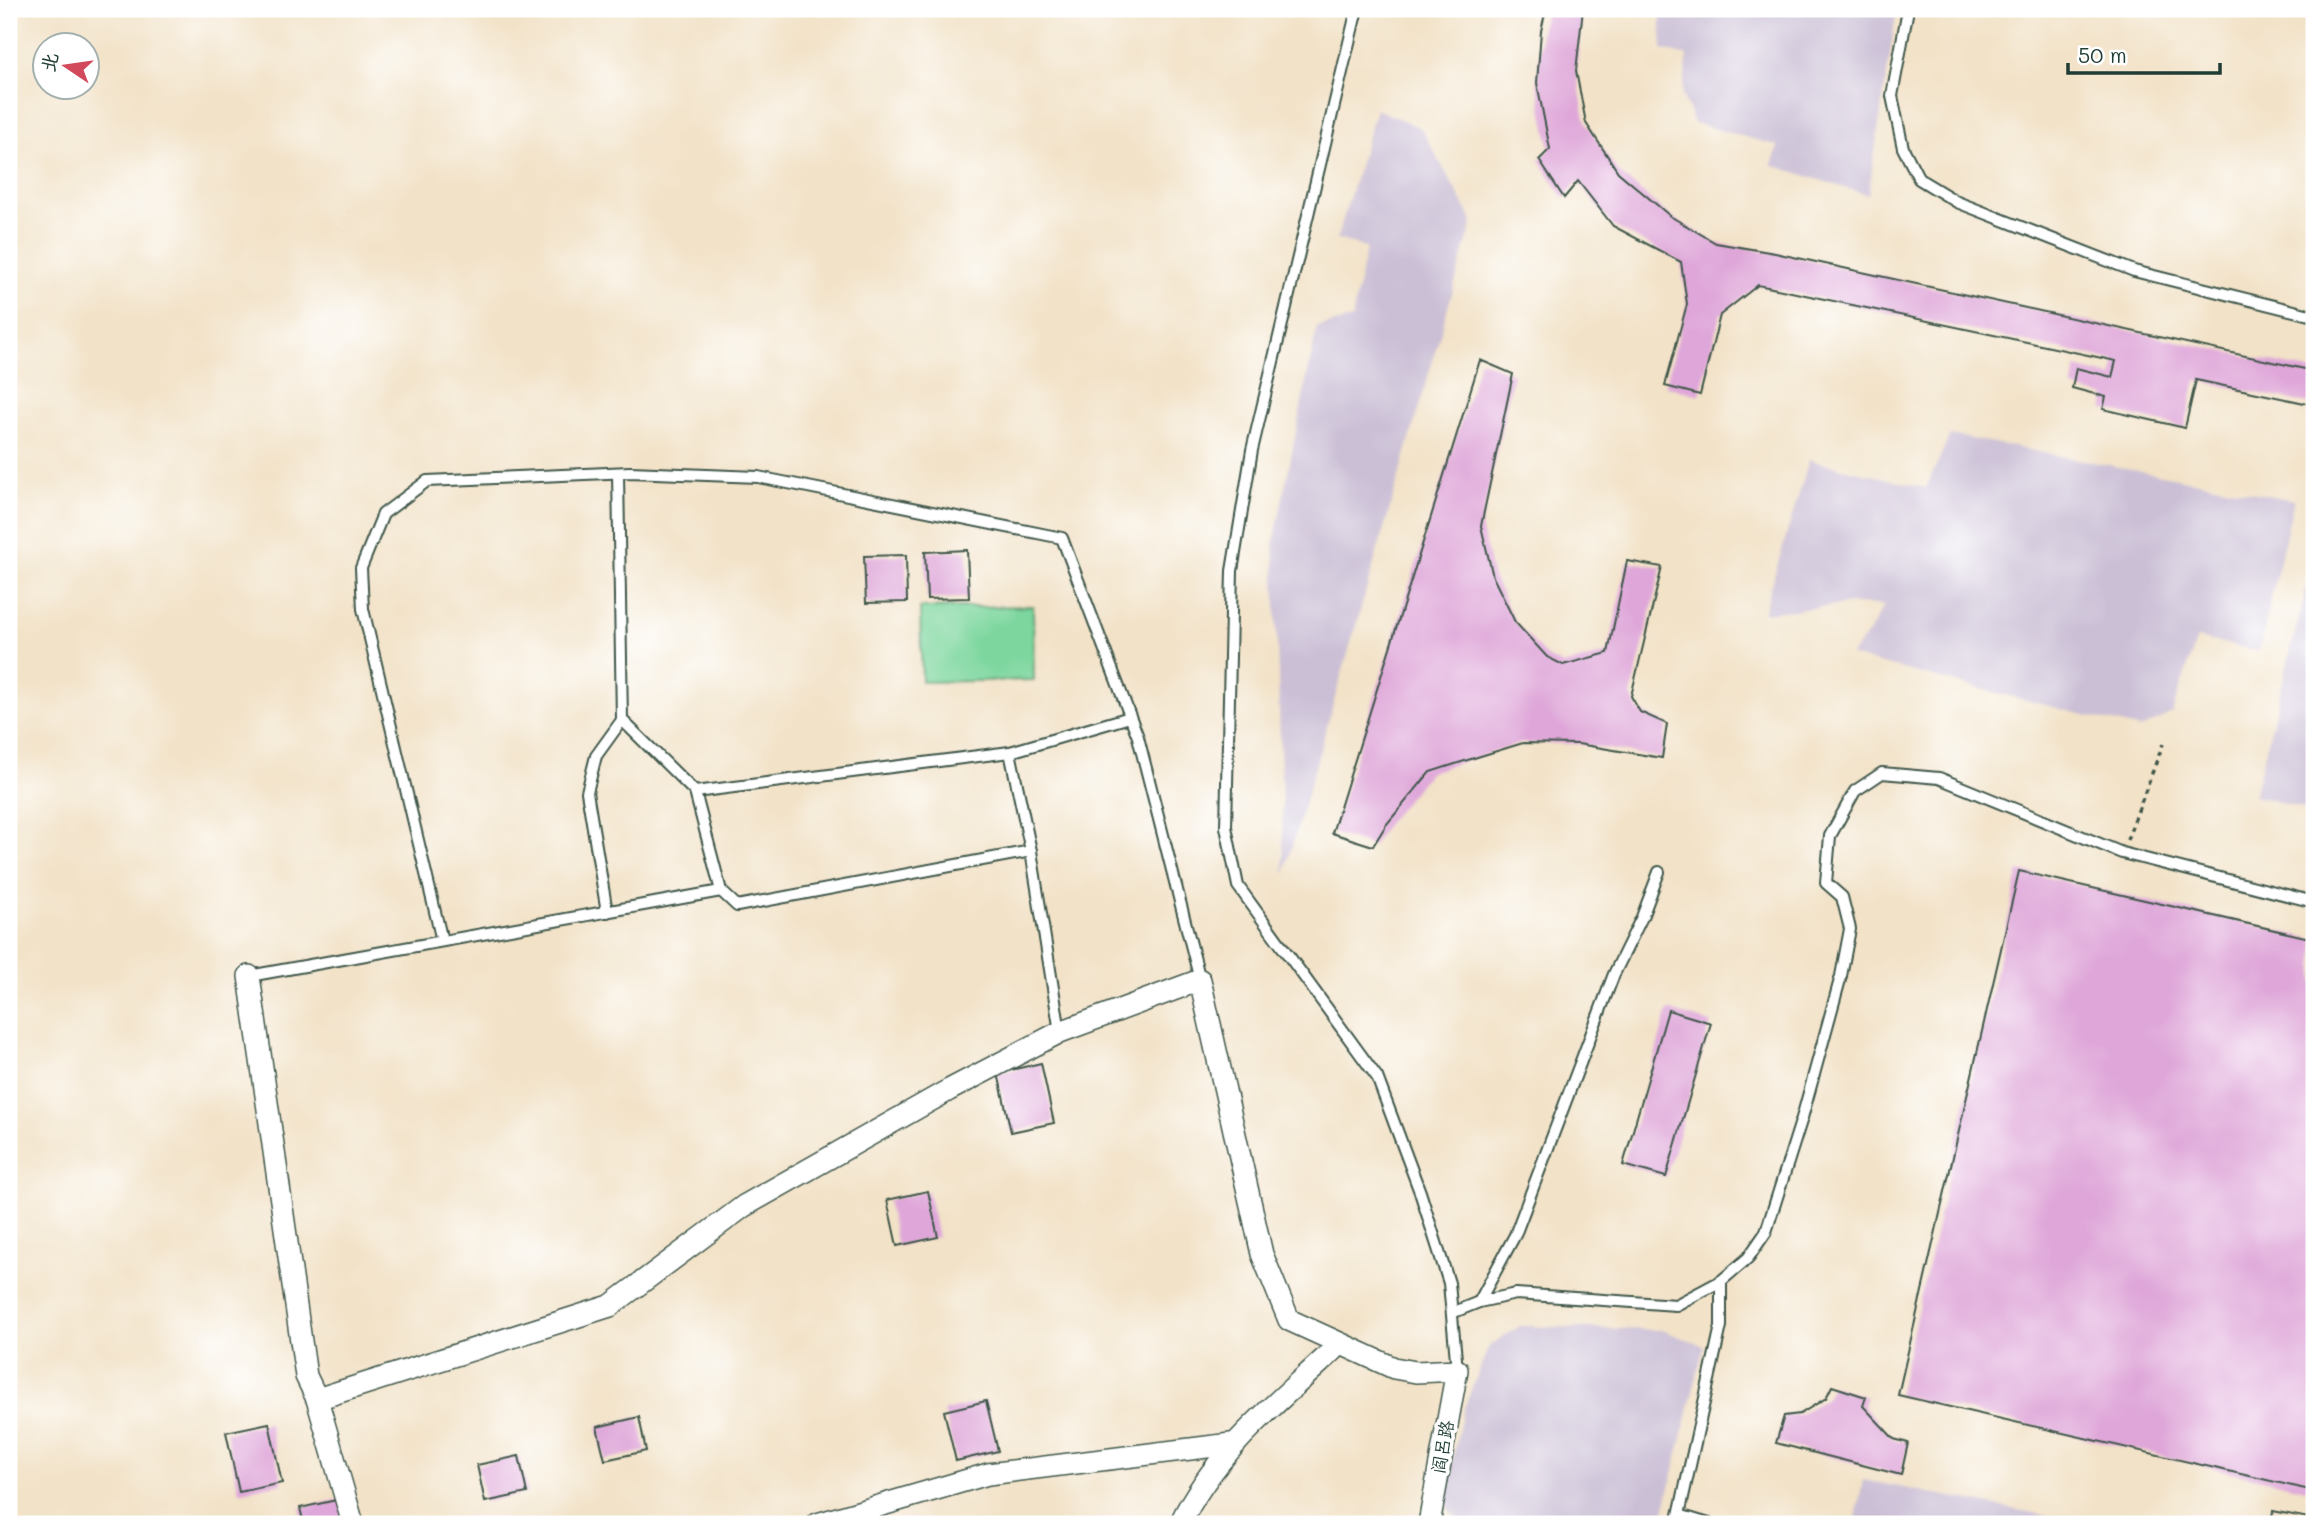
<svg xmlns="http://www.w3.org/2000/svg" width="2323" height="1533" font-family="Mali,'LXGW WenKai TC',sans-serif">
<rect width="100%" height="100%" fill="#fff"/>
<filter id="ink" filterUnits="userSpaceOnUse"><feTurbulence type="fractalNoise" baseFrequency=".0143" numOctaves="2"/><feDisplacementMap in="SourceGraphic" scale="14" xChannelSelector="R" yChannelSelector="G"/><feConvolveMatrix kernelMatrix="1 2 1 2 8 2 1 2 1" color-interpolation-filters="sRGB"/></filter>
<filter id="wash" filterUnits="userSpaceOnUse"><feTurbulence type="fractalNoise" baseFrequency=".00686" numOctaves="4" result="noise"/><feDisplacementMap in="SourceGraphic" scale="28" xChannelSelector="R" yChannelSelector="G"/><feGaussianBlur stdDeviation="1.57" result="paint"/><feColorMatrix in="noise" values="0 0 0 0 0 0 0 0 0 0 0 0 0 0 0 0 0 1.4 0 .05"/><feComposite in="paint" operator="in"/></filter>
<g filter="url(#wash)">
<rect width="100%" height="100%" fill="#f2e2c7"/>
<g fill="#cbbfd5">
<polygon points="1660,9 1897,9 1868,195 1772,165 1778,146 1694,123 1682,94 1688,56 1662,50"/>
<polygon points="1376,109 1421,128 1473,221 1284,874 1274,542 1317,327 1352,319 1366,248 1337,239"/>
<polygon points="1950,435 2294,500 2259,651 2197,638 2172,713 2140,729 1850,656 1870,631 1884,605 1853,604 1763,613 1809,460 1926,488"/>
<polygon points="2314,558 2314,811 2254,796"/>
<polygon points="1520,1326 1662,1330 1704,1346 1661,1524 1462,1524 1443,1503 1463,1411 1489,1346"/>
<polygon points="1863,1480 2091,1524 1855,1524"/>
</g>
<polygon fill="#7cd69d" stroke="#4e8a68" stroke-width="2" points="1033,606 1034,680 922,682 920,608"/>
<g id="blocks">
<g fill="#dfa7d9">
<polygon points="1546,9 1583,9 1576,71 1586,123 1618,172 1670,216 1716,243 1775,253 2314,371 2314,405 2196,380 2185,428 2103,409 2106,397 2072,388 2076,368 2112,377 2116,361 1758,285 1720,315 1700,395 1665,386 1687,304 1681,262 1613,226 1578,181 1564,198 1539,160 1550,149 1537,83 1541,31"/>
<polygon points="1480,360 1513,374 1481,526 1493,577 1515,622 1547,657 1563,665 1608,653 1627,561 1662,567 1631,696 1640,712 1667,724 1662,758 1578,744 1523,743 1474,758 1430,772 1386,825 1373,846 1332,833"/>
<polygon points="967,550 969,598 927,599 925,552"/>
<polygon points="906,555 907,602 866,603 864,556"/>
<polygon points="2019,871 2314,939 2314,1491 1898,1395"/>
<polygon points="1668,1010 1711,1023 1666,1177 1623,1165"/>
<polygon points="1041,1063 1054,1123 1011,1132 998,1073"/>
<polygon points="928,1191 938,1237 897,1246 887,1200"/>
<polygon points="1832,1386 1866,1397 1863,1406 1894,1439 1908,1443 1901,1475 1776,1443 1784,1416 1800,1414 1826,1398"/>
<polygon points="986,1401 998,1451 956,1461 944,1411"/>
<polygon points="639,1417 646,1451 605,1460 597,1427"/>
<polygon points="269,1423 282,1483 239,1492 226,1432"/>
<polygon points="519,1456 527,1493 485,1502 477,1465"/>
<polygon points="341,1499 346,1524 304,1524 300,1508"/>
<polygon points="2273,1511 2314,1519 2314,1524 2271,1524"/>
</g>
</g>
</g>
<g filter="url(#ink)">
<use href="#blocks" fill-opacity="0" stroke="#3f564a" stroke-width="2"/>
<g fill="none" stroke-linecap="round" stroke-linejoin="round">
<g stroke="#3f564a" stroke-width="14">
<g id="service">
<polyline points="1357,9 1252,450 1232,571 1226,827 1238,886 1377,1077 1420,1192 1449,1283 1457,1370"/>
<polyline points="1908,9 1892,96 1903,148 1919,179 1957,202 2134,271 2314,316"/>
<polyline points="618,473 622,720 695,792"/>
<polyline points="1010,752 1031,851 1060,1032"/>
<polyline points="721,891 737,906 1031,851"/>
<polyline points="607,912 587,792 596,756 622,720"/>
<polyline points="442,941 363,609 361,568 383,514 427,481 630,472 758,477 1062,538 1138,737 1200,980"/>
<polyline points="249,976 721,891 695,792 1010,752 1130,717"/>
<polyline points="1479,1302 1515,1235 1614,974 1642,917 1659,872"/>
<polyline points="1454,1312 1479,1302 1516,1294 1676,1305 1721,1281 1748,1258 1766,1232 1802,1118 1841,976 1850,929 1842,897 1826,883 1830,836 1855,791 1882,773 1939,778 2122,853 2314,902"/>
<polyline points="1709,1524 1679,1515 1721,1326 1721,1281"/>
</g>
</g>
<g stroke="#3f564a" stroke-width="24">
<g id="minor">
<polyline points="249,976 306,1376 317,1399 353,1524"/>
<polyline points="317,1399 610,1306 744,1206 949,1090 1060,1032 1200,980 1262,1254 1289,1320 1394,1368 1416,1372 1457,1370 1429,1524"/>
<polyline points="817,1524 988,1474 1231,1444"/>
<path d="M1180,1524C1216,1449 1280,1401 1339,1345"/>
</g>
</g>
<polyline stroke="#3f564a" stroke-width="3.5" stroke-dasharray="5 5" stroke-linecap="butt" points="2127,840 2163,744"/>
<use href="#service" stroke="#fff" stroke-width="10"/>
<use href="#minor" stroke="#fff" stroke-width="21"/>
</g>
</g>
<g text-anchor="middle" stroke-width="7" stroke-linejoin="round" paint-order="stroke">
<g font-size="18" fill="#1f3d34" stroke="#fff">
<text transform="translate(1443 1447) rotate(-80)" y="6">阎吕路</text>
</g>
</g>
<rect width="2323" height="1533" fill="none" stroke="#fff" stroke-width="35"/>
<g transform="translate(66 66) rotate(283)"><circle r="33" fill="#ffffff" stroke="#a5b1ae" stroke-width="2"/>
<path d="M0-5L12 26L0 18L-12 26Z" fill="#d1495b"/>
<text y="-10" font-size="19" font-weight="bold" text-anchor="middle" fill="#1f3d34">北</text>
</g>
<path d="M2068 63v10h152v-10" fill="none" stroke="#1f3d34" stroke-width="3.5"/>
<text x="2078" y="63" font-size="21" fill="#1f3d34" stroke="#ffffff" stroke-width="5" paint-order="stroke">50 m</text>
</svg>
